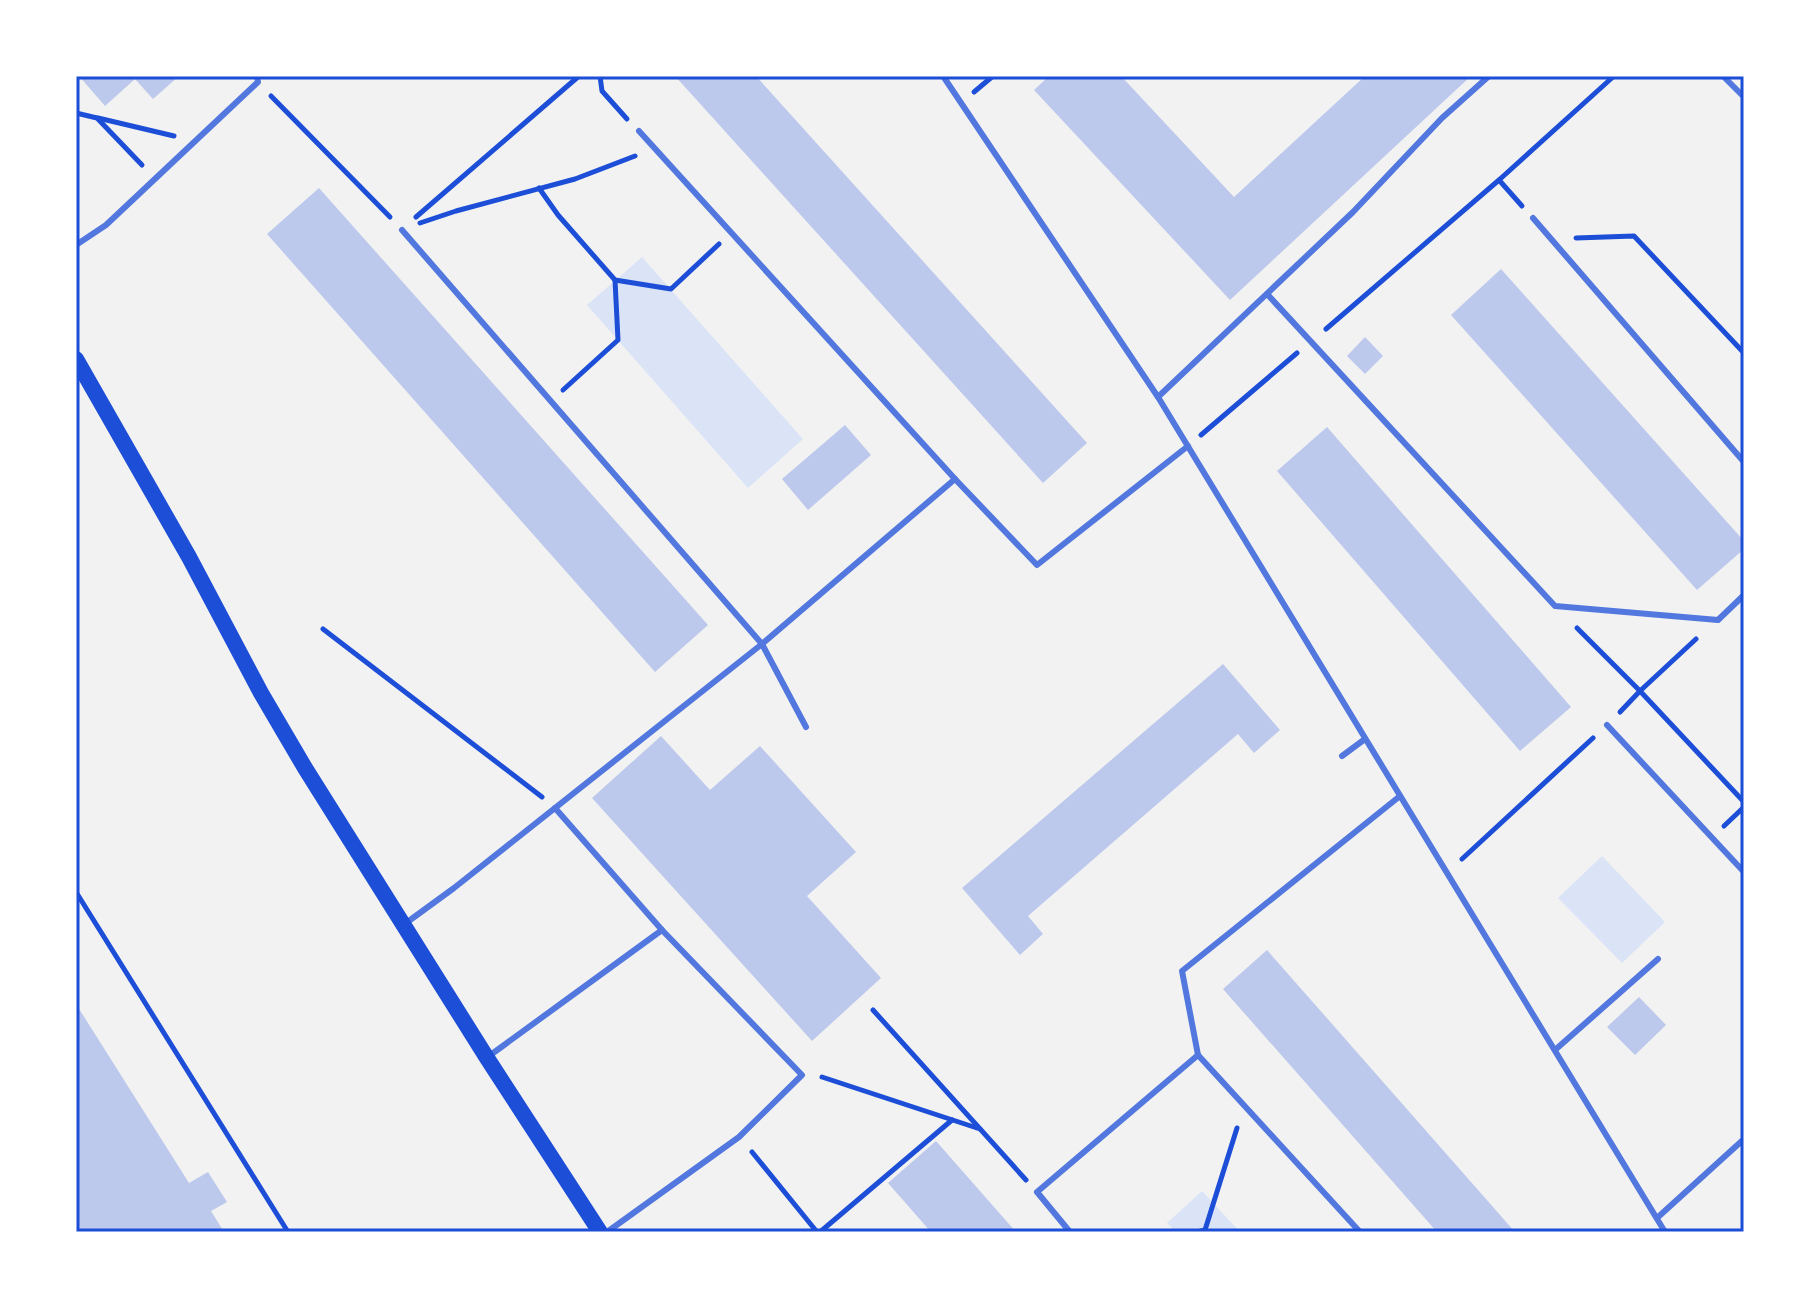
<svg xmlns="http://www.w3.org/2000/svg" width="1820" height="1308" font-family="'Source Sans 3',sans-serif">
<rect width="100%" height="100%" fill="#f2f2f2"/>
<g fill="#dbe4f7">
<polygon points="642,257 803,439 748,488 587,305"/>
<polygon points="1602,856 1665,922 1622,963 1558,898"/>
<polygon points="1202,1191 1240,1232 1176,1232 1167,1223"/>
</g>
<g fill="#bdc9ec">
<polygon points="79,76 179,76 153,99 135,79 105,106"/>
<polygon points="675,76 756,76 1087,443 1043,483"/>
<polygon points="1049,76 1121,76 1234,197 1365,76 1471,76 1230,300 1034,90"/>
<polygon points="319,188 708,625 655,672 267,234"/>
<polygon points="1501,269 1744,541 1744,549 1697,590 1451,315"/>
<polygon points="1365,337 1383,356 1365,374 1347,356"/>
<polygon points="845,425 871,455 808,510 782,479"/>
<polygon points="1327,427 1571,707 1520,751 1277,471"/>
<polygon points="1223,664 1280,730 1254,753 1238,734 1028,916 1043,934 1020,955 962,888"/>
<polygon points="661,736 710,790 760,746 856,852 807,896 881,978 812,1041 592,798"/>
<polygon points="1267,950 1515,1232 1437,1232 1223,989"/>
<polygon points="1639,997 1666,1025 1635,1055 1607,1027"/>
<polygon points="76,1004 189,1183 208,1172 227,1202 211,1211 224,1232 76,1232"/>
<polygon points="936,1141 1016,1232 931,1232 888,1183"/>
</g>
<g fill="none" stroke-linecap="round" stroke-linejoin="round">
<g stroke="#1d4ed8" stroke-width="5">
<polyline points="600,76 602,91 627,119"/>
<polyline points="974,92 993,76"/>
<polyline points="271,96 390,217"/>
<polyline points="76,113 97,118 142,165"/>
<polyline points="98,118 174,136"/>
<polyline points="1499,180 1522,206"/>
<polyline points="539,188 558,215 615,280 671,289 719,244"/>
<polyline points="416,217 579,76"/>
<polyline points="420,223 456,211 575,179 635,156"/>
<polyline points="1576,238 1634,236 1744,353"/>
<polyline points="1326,329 1499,180 1614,76"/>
<polyline points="563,390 618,340 615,280"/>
<polyline points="1201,435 1297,353"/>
<polyline points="1577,628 1640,691 1620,712"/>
<polyline points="323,629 542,797"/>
<polyline points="1696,639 1640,691 1744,802"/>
<polyline points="1724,826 1744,807"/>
<polyline points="1462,859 1593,738"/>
<polyline points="76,892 288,1232"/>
<polyline points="873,1010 1026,1180"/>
<polyline points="822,1077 980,1129"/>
<polyline points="752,1152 817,1232"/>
<polyline points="1205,1230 1237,1128"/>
<polyline points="820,1232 952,1120"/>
<polyline points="1197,1232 1205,1230"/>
</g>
<g stroke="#5277de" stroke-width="6">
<polyline points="943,76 1158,397 1665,1232"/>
<polyline points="1651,76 1655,76"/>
<polyline points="1723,76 1744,97"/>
<polyline points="639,131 955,479 1037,565 1188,446"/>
<polyline points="1533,218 1744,462"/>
<polyline points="402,230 762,644 454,888 406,923"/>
<polyline points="76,245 106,225 258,82 257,76"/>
<polyline points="1267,294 1555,606 1718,620 1744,595"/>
<polyline points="1158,397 1353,212 1442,118 1489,76"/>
<polyline points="1607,725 1744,872"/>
<polyline points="806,727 762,644 955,479"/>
<polyline points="1342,756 1365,739"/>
<polyline points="1555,1050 1658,959"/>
<polyline points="1198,1055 1182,971 1400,796"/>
<polyline points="489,1056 662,930 555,808"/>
<polyline points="1657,1218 1744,1139"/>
<polyline points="607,1232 739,1137 802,1075 662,930"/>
<polyline points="1070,1232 1037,1192 1198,1055 1360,1232"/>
</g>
<polyline stroke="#1d4ed8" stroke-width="16" points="76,359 189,557 261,693 305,768 487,1058 600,1232"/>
</g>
<rect width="1820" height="1308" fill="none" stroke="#ffffff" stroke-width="156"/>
<rect x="78" y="78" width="1664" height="1152" fill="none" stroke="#1d4ed8" stroke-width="3"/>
</svg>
